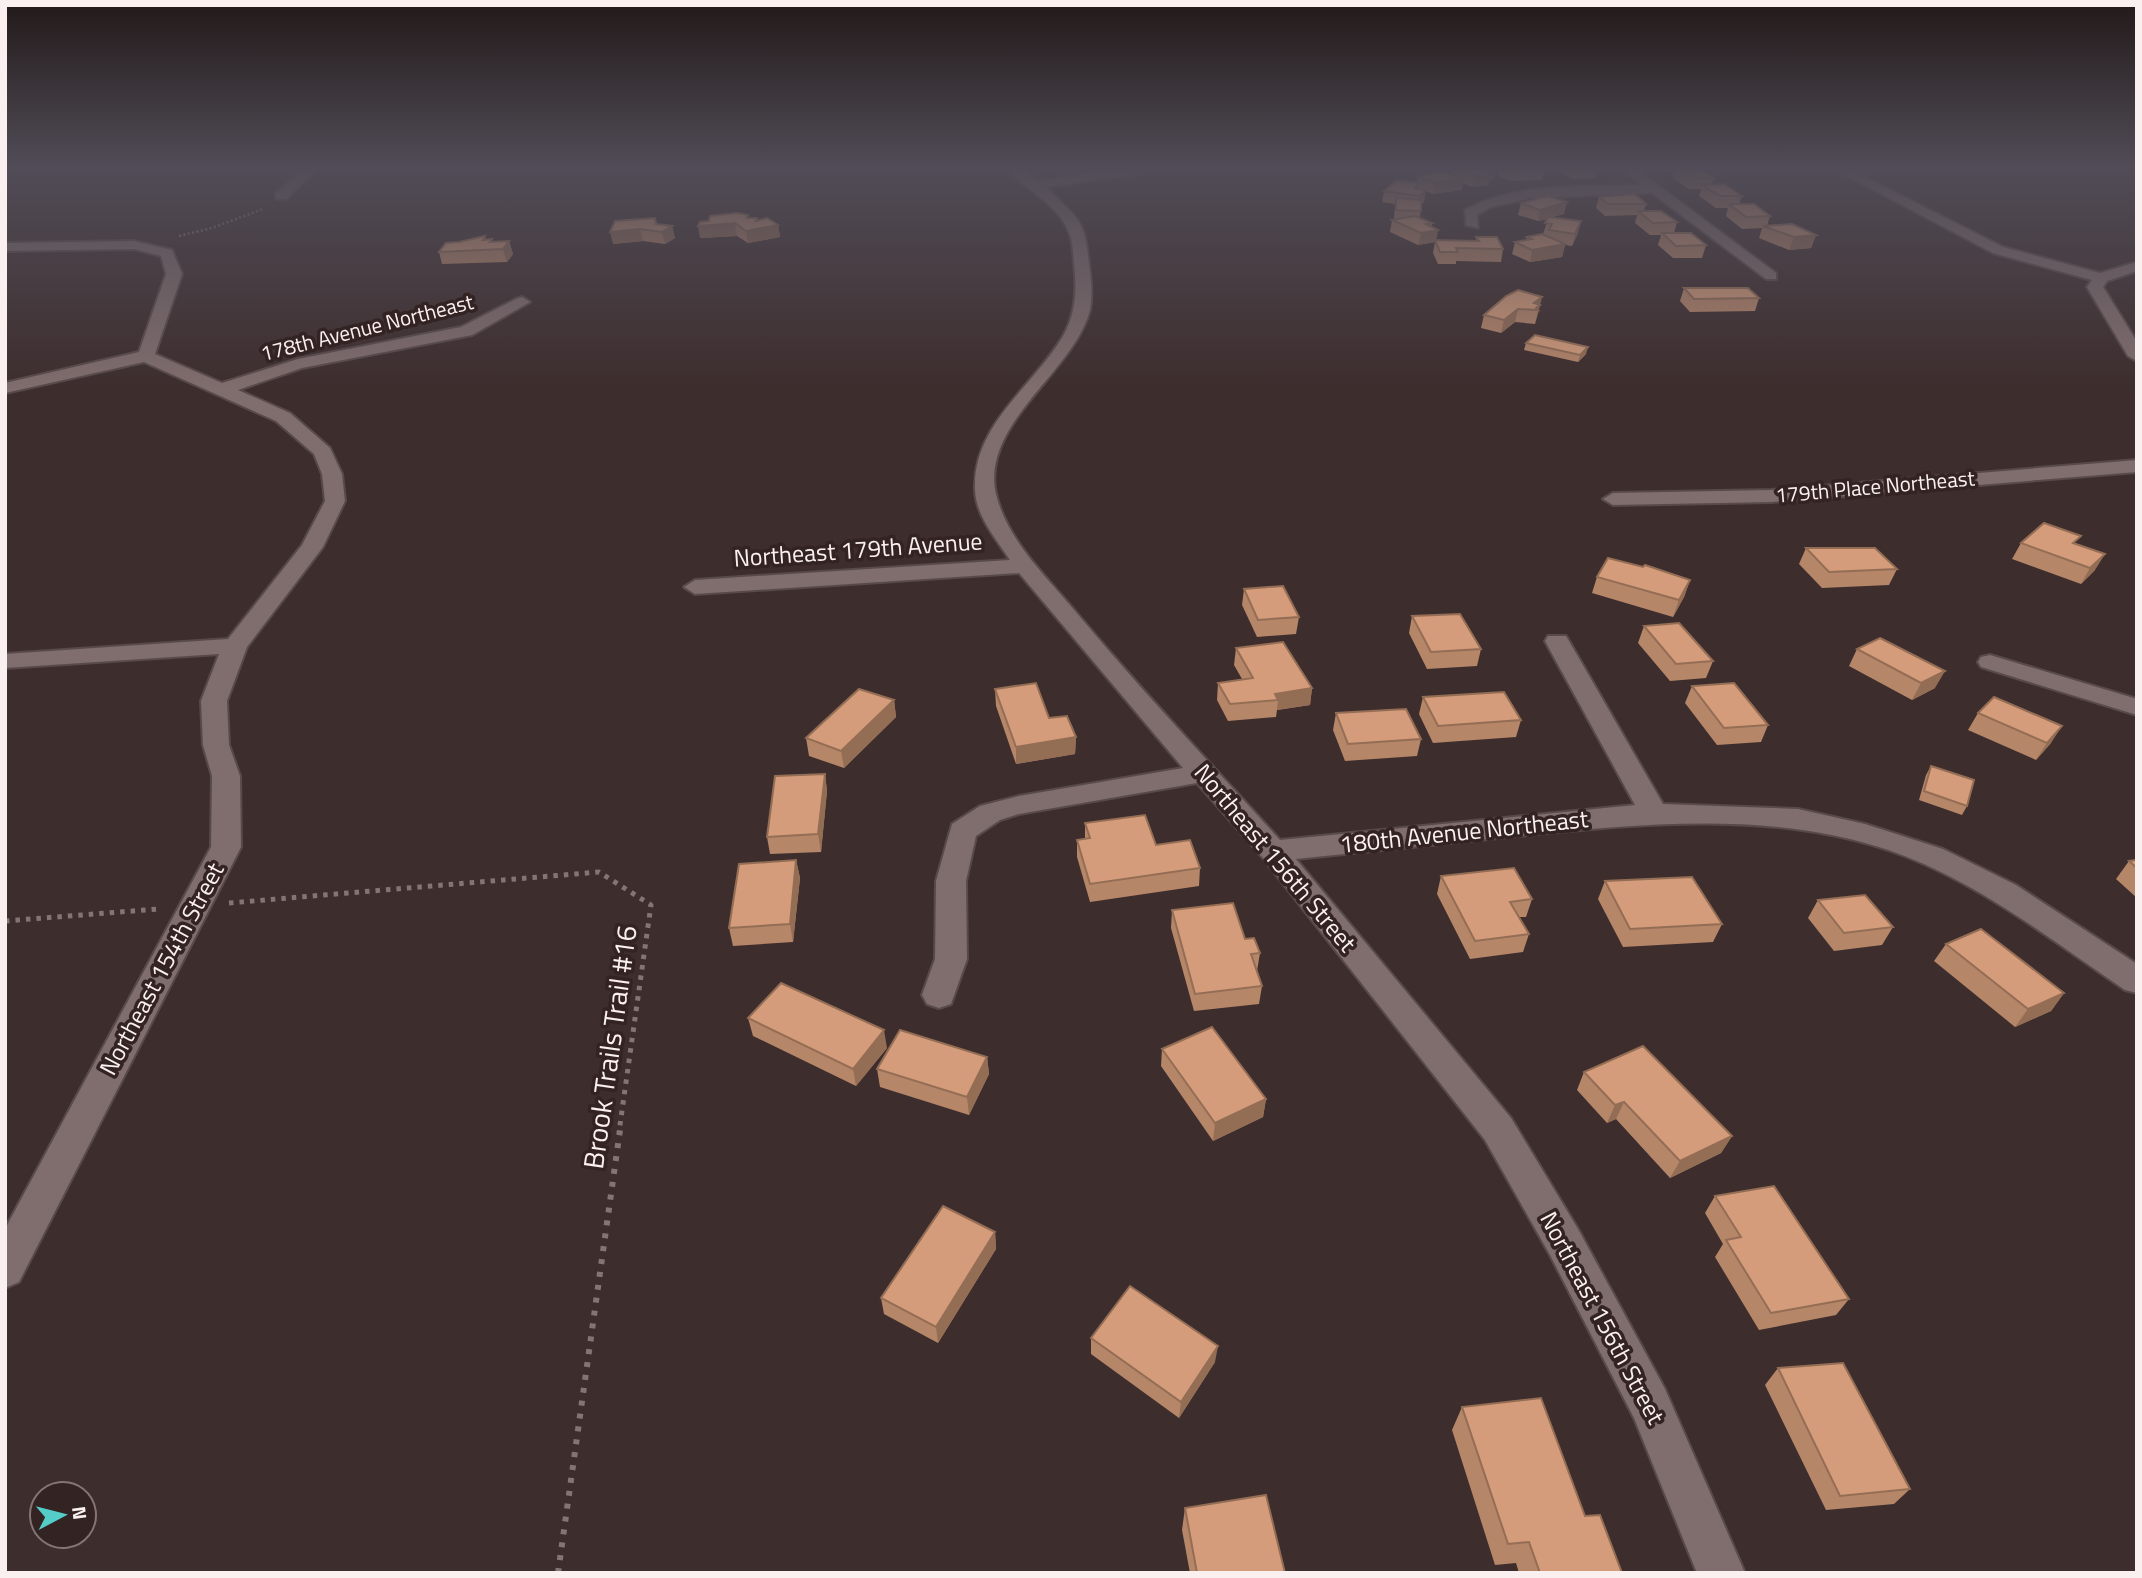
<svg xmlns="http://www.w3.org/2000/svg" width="2142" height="1578" font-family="'Titillium Web',sans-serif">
<rect width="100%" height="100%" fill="#3d2d2d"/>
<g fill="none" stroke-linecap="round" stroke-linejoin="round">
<g stroke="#584a4a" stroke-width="4">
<g id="minor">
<polygon points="304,169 317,169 286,199 276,199 276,193"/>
<path d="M1007,169H1021L1038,181L1119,169H1150L1144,173L1046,187C1056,198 1070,209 1079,222C1086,233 1087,249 1089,263C1091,278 1093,295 1090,310C1074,372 980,424 996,494C1007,540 1046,576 1075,611C1141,690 1211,764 1280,840L1635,805L1545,641L1548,636H1566L1569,641L1663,804L1798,809L1865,824L1943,849L2016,885L2137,964V993L2125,990C2060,946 1996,896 1924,864C1797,807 1651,823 1517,836C1443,844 1370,851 1296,859L1511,1118L1578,1229L1665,1389L1745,1573H1697L1634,1418L1550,1255L1485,1140L1263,858L1197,783L1019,814L1000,820L976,836L966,881L967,959L951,1004L939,1008L927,1004L922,995L935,959L936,881L952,824L980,806L1019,796L1183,768L1019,573L695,594L684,587L695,580L1010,560C996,539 976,516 975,490C972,425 1033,387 1063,336C1076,314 1077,289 1074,264C1073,252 1073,239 1067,228C1055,202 1024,189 1007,169Z"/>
<path d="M1622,169H1636L1776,273V279H1766L1652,193L1532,198L1491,207L1477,215L1478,228L1466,225L1465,210C1519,181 1583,187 1642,185Z"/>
<polygon points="1834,169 1849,169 2003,247 2100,273 2137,262 2137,271 2107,281 2103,287 2137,342 2137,361 2128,356 2087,287 2092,280 1993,253"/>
<polygon points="134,241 172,250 182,274 155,354 222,383 298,359 461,327 516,299 522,297 530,302 472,335 302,368 238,390 290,413 330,448 342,474 345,501 323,547 247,647 227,701 229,745 240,776 241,847 19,1282 5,1288 5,1229 211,847 212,776 203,745 201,701 219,654 5,668 5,654 228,639 302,545 325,501 322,474 314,454 276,421 144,362 5,393 5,383 139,352 166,274 161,256 134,249 5,251 5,243"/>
<polygon points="2137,460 2137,472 1771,502 1613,505 1603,499 1613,493 1771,490"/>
<polygon points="1990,655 2137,699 2137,715 1981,667 1978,662 1981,657"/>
</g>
</g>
<polyline stroke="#837575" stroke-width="2.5" stroke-dasharray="2 2.5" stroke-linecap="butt" points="179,236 212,228 263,209"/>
<g stroke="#837575" stroke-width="5" stroke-dasharray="4.5 6" stroke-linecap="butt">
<polyline points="229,903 599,872 651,905 619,1132"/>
<polyline points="5,921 158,909"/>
</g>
<polyline stroke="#837575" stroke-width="6" stroke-dasharray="5 8" stroke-linecap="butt" points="558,1573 620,1130"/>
<use href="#minor" fill="#806d6d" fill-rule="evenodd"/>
</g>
<g fill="#b68669">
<polygon points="1454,169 1496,169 1494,179 1489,180 1488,185 1472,187 1463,183 1462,190 1433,194 1425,191 1424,202 1421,204 1420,218 1432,223 1432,227 1436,240 1476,241 1476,237 1503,249 1501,262 1456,261 1456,264 1438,264 1433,253 1435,242 1418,245 1390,232 1392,220 1394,220 1395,204 1382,202 1384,191 1417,183 1418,177 1452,175"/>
<polygon points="1499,169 1545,169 1542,180 1509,181 1498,175"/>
<polygon points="1557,169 1598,169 1596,178 1572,179"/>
<polygon points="1660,169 1701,169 1714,178 1712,184 1742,196 1739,204 1770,216 1767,226 1816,235 1811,248 1789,250 1759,238 1762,228 1742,229 1726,216 1728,208 1716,208 1699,196 1701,189 1689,189 1673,178 1674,172 1665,172"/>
<polygon points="1616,195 1646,204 1644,211 1677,222 1674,233 1706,245 1702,258 1673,258 1658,245 1661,235 1650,235 1635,223 1637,215 1605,216 1596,208 1599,197 1616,196"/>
<polygon points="1521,203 1564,214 1552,217 1578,233 1572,246 1565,245 1562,257 1530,262 1512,254 1515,242 1526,240 1527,237 1543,234 1548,219 1538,221 1518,215"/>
<polygon points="748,215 748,218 778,225 780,237 748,243 737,236 700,238 709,221"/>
<polygon points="655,218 657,224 672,226 675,238 665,244 643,241 613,244"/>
<polygon points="485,236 486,239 493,242 509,241 513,254 507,262 442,264 439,252 459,242"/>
<polygon points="1684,288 1759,298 1755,311 1690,312 1680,301"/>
<polygon points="1506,296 1539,310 1535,324 1515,322 1501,333 1481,328 1484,315"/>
<polygon points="1526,343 1586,354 1578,362 1524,350"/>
<polygon points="2021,543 2076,544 2095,570 2081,584 2012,559"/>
<polygon points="1806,548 1897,569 1889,585 1822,588 1799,564"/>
<polygon points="1597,577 1690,580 1684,597 1673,617 1592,593"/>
<polygon points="1244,589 1299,617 1296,634 1257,637 1242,605"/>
<polygon points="1412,616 1481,649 1477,666 1427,669 1409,633"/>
<polygon points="1644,626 1713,661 1706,678 1670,681 1638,643"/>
<polygon points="1236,648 1312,688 1310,705 1277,710 1276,717 1228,721 1217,700 1218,683 1242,679 1234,665"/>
<polygon points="1857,649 1935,688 1912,700 1849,666"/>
<polygon points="1692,686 1768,725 1761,742 1717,745 1685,703"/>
<polygon points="995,689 1049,718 1076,737 1075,754 1016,764 996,706"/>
<polygon points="1423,697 1521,720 1516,737 1433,743 1419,714"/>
<polygon points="894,700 896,717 844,768 809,756 806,738"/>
<polygon points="1336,713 1421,739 1417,756 1345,761 1333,730"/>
<polygon points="1978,713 2051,743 2036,760 1968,730"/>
<polygon points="1931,766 1967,806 1962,815 1919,800 1926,775"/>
<polygon points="825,774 827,791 821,852 770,854 767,837"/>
<polygon points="1085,823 1156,845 1200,868 1199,886 1090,902 1077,857 1077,840 1085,839"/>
<polygon points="796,860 800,878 793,942 733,946 729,928"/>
<polygon points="2137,860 2137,898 2116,879 2129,861"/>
<polygon points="1441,876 1532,899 1526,917 1519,917 1529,934 1523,952 1470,959 1437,894"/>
<polygon points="1605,881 1722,924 1713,942 1623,947 1598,899"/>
<polygon points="1818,900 1893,927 1882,945 1834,951 1808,918"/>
<polygon points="1172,910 1245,939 1260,953 1257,971 1262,986 1259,1004 1194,1011 1171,928"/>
<polygon points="1946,944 2064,993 2051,1011 2015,1027 1934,961"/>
<polygon points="748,1018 887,1048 856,1086 753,1036"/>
<polygon points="1162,1049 1266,1099 1263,1117 1213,1141 1161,1066"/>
<polygon points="987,1057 989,1074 969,1115 880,1087 877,1069"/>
<polygon points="1584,1072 1732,1136 1721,1153 1670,1178 1616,1119 1607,1123 1577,1090"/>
<polygon points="1715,1196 1849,1299 1836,1315 1759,1330 1715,1257 1723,1244 1705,1213"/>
<polygon points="995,1232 996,1249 938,1343 884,1314 881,1298"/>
<polygon points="1091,1338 1215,1362 1179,1418 1091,1354"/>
<polygon points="1778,1368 1910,1489 1894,1504 1826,1510 1765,1385"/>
<polygon points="1462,1407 1585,1516 1622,1573 1519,1573 1516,1563 1495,1565 1452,1430"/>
<polygon points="1185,1508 1285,1573 1190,1573 1182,1530"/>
</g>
<g fill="#946d55">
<polygon points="1489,169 1496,169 1494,179 1489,180 1488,185 1472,187 1474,176 1482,170"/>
<polygon points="1464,178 1462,190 1433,194 1435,183"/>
<polygon points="1426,190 1424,202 1417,208 1419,196"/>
<polygon points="1567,202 1564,214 1538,221 1540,210"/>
<polygon points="757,218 759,229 778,225 780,237 748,243 746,231 756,221"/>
<polygon points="1581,221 1578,233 1572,246 1575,234"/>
<polygon points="735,223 737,236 700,238 698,226"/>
<polygon points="1432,223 1431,231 1438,230 1436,242 1435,240 1435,242 1418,245 1421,233 1426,224"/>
<polygon points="672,226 675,238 665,244 662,232"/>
<polygon points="640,229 643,241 613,244 610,232"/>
<polygon points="1816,235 1811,248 1789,250 1794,237"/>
<polygon points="509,241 513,254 507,262 503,249"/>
<polygon points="1565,244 1562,257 1530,262 1532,250"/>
<polygon points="1542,297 1539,310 1536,318 1538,311 1532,310 1534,303"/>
<polygon points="1518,309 1515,322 1501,333 1504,320"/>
<polygon points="1588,347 1586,354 1578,362 1580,355"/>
<polygon points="2105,554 2095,570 2081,584 2090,568"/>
<polygon points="1690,580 1684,597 1673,617 1679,600"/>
<polygon points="1945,671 1935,688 1912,700 1921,683"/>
<polygon points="1312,688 1310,705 1277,710 1278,700 1275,694"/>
<polygon points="894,700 896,717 844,768 841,751"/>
<polygon points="2062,726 2051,743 2036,760 2047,743"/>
<polygon points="1076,737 1075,754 1016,764 1016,747"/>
<polygon points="825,774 827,791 821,852 818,834"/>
<polygon points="796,860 800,878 793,942 790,924"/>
<polygon points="2064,993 2051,1011 2015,1027 2028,1009"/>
<polygon points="884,1030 887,1048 856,1086 853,1069"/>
<polygon points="987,1057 989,1074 969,1115 967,1097"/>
<polygon points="1266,1099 1263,1117 1213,1141 1215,1123"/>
<polygon points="1624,1102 1616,1119 1607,1123 1615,1105"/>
<polygon points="1732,1136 1721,1153 1670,1178 1680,1161"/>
<polygon points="995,1232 996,1249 938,1343 936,1327"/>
<polygon points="1218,1346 1215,1362 1179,1418 1181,1402"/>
</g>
<g fill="#d49c7a" stroke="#946d55" stroke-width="2">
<polygon points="1459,169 1489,169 1482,170 1490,173 1474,176"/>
<polygon points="1510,169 1545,169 1512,170"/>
<polygon points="1679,169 1701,169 1714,178 1692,178"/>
<polygon points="1441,171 1464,178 1435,183 1418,177"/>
<polygon points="1397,180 1420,183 1415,188 1426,190 1419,196 1384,191"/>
<polygon points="1724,184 1742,196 1720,196 1702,185"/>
<polygon points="1635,194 1646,204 1608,204 1599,197"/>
<polygon points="1548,196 1567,202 1540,210 1521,203"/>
<polygon points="1396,198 1421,200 1421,211 1396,210"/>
<polygon points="1729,204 1754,204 1770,216 1746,217"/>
<polygon points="1638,211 1661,211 1677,222 1653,223"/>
<polygon points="737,213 748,215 747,218 757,218 756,221 767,218 778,225 746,231 735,223 698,226 700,222 709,221 710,216"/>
<polygon points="1415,216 1432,223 1426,224 1438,230 1421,233 1392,220"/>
<polygon points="1548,217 1581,221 1575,234 1549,230 1552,224 1545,223"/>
<polygon points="655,218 656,224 672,226 662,232 640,229 610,232 615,221"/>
<polygon points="1792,224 1816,235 1794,237 1763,226"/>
<polygon points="1662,233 1691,233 1706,245 1676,246"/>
<polygon points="1542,234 1565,244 1532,250 1515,242 1532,239 1527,237"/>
<polygon points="485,236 483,240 492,239 490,242 509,241 503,249 439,252 446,243 459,242"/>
<polygon points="1476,237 1497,237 1503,249 1456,248 1458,252 1440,252 1435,240 1479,241"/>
<polygon points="1684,288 1748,288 1759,298 1694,299"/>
<polygon points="1518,290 1542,297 1534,303 1540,305 1536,308 1538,310 1518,309 1504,320 1484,315 1506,296"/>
<polygon points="1535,335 1588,347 1580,355 1526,343"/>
<polygon points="2044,523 2081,536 2073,543 2105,554 2090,568 2021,543"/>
<polygon points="1806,548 1875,548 1897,569 1829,572"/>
<polygon points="1608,558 1643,567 1645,565 1690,580 1679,600 1597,577"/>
<polygon points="1283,586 1299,617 1258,620 1244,589"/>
<polygon points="1460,614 1481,649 1431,652 1412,616"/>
<polygon points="1679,623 1713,661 1676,664 1644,626"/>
<polygon points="1880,638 1945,671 1921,683 1857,649"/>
<polygon points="1283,642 1312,688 1275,694 1278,700 1230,704 1218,683 1253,678 1236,648"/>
<polygon points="1036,683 1049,718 1067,716 1076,737 1016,747 995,689"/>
<polygon points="1734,683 1768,725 1724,728 1692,686"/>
<polygon points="859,689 894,700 841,751 806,738"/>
<polygon points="1504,692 1521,720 1438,726 1423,697"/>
<polygon points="1994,697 2062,726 2047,743 1978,713"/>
<polygon points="1406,709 1421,739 1348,744 1336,713"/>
<polygon points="1931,766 1974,780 1967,806 1924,791"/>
<polygon points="825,774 818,834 767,837 775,776"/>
<polygon points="1145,815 1156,845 1190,840 1200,868 1090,884 1077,840 1090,838 1085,823"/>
<polygon points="796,860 790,924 729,928 739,864"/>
<polygon points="2137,860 2137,868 2129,861"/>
<polygon points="1514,868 1532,899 1510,902 1529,934 1475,941 1441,876"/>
<polygon points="1692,877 1722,924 1630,929 1605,881"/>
<polygon points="1865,895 1893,927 1844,933 1818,900"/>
<polygon points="1233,903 1245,939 1254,938 1260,953 1251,954 1262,986 1195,994 1172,910"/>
<polygon points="1981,929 2064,993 2028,1009 1946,944"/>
<polygon points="781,983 884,1030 853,1069 748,1018"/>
<polygon points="1212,1027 1266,1099 1215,1123 1162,1049"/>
<polygon points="900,1030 987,1057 967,1097 877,1069"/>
<polygon points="1643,1046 1732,1136 1680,1161 1624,1102 1615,1105 1584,1072"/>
<polygon points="1774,1186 1849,1299 1771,1313 1726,1240 1741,1237 1715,1196"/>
<polygon points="943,1206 995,1232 936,1327 881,1298"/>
<polygon points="1130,1286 1218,1346 1181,1402 1091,1338"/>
<polygon points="1843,1363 1910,1489 1840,1496 1778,1368"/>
<polygon points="1541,1398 1585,1516 1600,1515 1622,1573 1540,1573 1529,1542 1508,1544 1462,1407"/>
<polygon points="1266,1495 1285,1573 1197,1573 1185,1508"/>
</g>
<linearGradient id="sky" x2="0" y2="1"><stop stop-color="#221919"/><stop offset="0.43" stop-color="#514c57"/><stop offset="1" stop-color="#514c57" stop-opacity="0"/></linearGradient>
<rect width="2142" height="390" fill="url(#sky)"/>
<g text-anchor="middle" stroke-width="7" stroke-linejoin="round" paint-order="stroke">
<g font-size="21" fill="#fbf0f0" stroke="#332323">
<text transform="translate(367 328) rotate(-14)" y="7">178th Avenue Northeast</text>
<text transform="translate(1875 487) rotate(-5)" y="7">179th Place Northeast</text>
</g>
<g font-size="24" fill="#fbf0f0" stroke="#332323">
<text transform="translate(858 550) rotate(-4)" y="8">Northeast 179th Avenue</text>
<text transform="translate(1464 832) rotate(-6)" y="8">180th Avenue Northeast</text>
<text transform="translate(1275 858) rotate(50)" y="8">Northeast 156th Street</text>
<text transform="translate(162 969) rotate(-62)" y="8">Northeast 154th Street</text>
<text transform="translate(1602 1318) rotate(62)" y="8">Northeast 156th Street</text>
</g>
<g font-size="28" fill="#fbf0f0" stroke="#332323">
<text transform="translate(610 1047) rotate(-82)" y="10">Brook Trails Trail #16</text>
</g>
</g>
<rect width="2142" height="1578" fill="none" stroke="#fbf0f0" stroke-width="14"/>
<g transform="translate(63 1515) rotate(83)"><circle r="33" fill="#332323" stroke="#837575" stroke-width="2"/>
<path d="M0-5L12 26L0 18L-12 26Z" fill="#54cdc8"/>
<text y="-10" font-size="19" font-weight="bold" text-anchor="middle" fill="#fbf0f0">N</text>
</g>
</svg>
